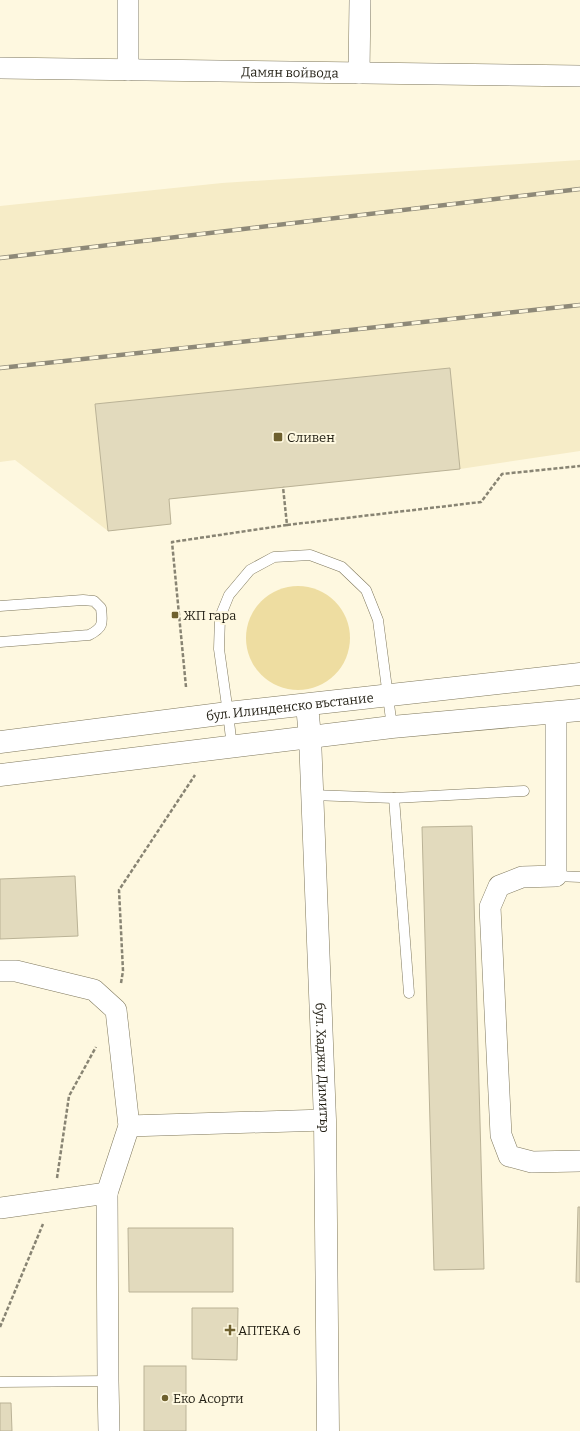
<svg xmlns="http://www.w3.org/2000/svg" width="580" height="1431" font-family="Bitter,serif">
<rect width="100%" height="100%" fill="#fef8e0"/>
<polygon fill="#f6ecc7" points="580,160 580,451 460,469 169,499 171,524 108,531 15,460 0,462 0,206 222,183"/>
<circle fill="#eedda1" cx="298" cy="638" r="52"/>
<g fill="#e2dabd" stroke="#bab296">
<polygon points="450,368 460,469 169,499 171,524 108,531 95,404"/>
<polygon points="472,826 484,1269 434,1270 422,827"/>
<polygon points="75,876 78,936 0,939 0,879"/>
<polygon points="578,1207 580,1207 580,1282 576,1282"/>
<polygon points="128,1228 233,1228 233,1292 129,1292"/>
<polygon points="192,1308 238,1308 237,1360 192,1359"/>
<rect x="144" y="1366" width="42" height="65"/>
<polygon points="0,1403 11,1403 12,1431 0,1431"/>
</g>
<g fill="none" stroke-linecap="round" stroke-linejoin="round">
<g stroke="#7f785d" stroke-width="11">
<g id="service">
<path d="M0,606L83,600L94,601L101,608C103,624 103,628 89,635L0,642"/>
<polyline points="232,747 228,713 219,649 220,617 229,595 250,570 274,557 310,555 342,567 366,590 378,620 392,727"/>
<polyline points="312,795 394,798 524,791"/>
<polyline points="394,798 409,993"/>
<polyline points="556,876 580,877"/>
<polyline points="0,1382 108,1381"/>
</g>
</g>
<g stroke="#7f785d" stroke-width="22">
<g id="minor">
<polyline points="128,0 128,70"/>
<path id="s1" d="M0,68L580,76"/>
<polyline points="359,73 360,0"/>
<polyline points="556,713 556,876 522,877 499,886 490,907 501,1135 509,1156 532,1162 580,1161"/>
<polyline points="0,971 16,971 94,990 116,1010 129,1126 107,1193"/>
<polyline points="129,1126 325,1120"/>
<polyline points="0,1208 107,1193 108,1381 109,1431"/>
</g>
</g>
<g stroke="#7f785d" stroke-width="23">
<g id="tertiary">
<path id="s2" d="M307,705L310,737L325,1120L328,1431"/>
</g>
</g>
<g stroke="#7f785d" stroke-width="23">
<g id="secondary">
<path id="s3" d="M0,742L228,713L580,674"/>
<polyline points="0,775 392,727 580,710"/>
</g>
</g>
<g stroke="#888473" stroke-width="2.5" stroke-dasharray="4 2" stroke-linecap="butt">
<polyline points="287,525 481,502 502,474 580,466"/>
<polyline points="186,687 172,542 287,525 283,487"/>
<polyline points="121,983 123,971 119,890 195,775"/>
<polyline points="57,1178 69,1096 96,1047"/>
<polyline points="0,1327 43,1224"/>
</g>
<use href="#service" stroke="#fff" stroke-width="10"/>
<use href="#minor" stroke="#fff" stroke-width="21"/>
<use href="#tertiary" stroke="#fff" stroke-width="22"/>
<use href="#secondary" stroke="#fff" stroke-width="22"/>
<g stroke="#8e8978" stroke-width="4.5">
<g id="rail">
<polyline points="0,258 580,189"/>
<polyline points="0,368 580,305"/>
</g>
</g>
<use href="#rail" stroke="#fef8e0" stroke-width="3" stroke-dasharray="9" stroke-linecap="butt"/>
</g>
<g fill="#6e602e" stroke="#fef8e0" stroke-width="1.5">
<rect x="273" y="432" width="10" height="10" rx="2"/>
<rect x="171" y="611" width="8" height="8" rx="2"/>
<path d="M228 1324h4v4h4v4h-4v4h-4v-4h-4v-4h4z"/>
<circle cx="165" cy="1398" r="4"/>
</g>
<g text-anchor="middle" stroke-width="4" stroke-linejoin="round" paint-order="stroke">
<g font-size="13" fill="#211e13" stroke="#fef8e0">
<text dy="5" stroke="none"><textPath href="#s1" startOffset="290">Дамян войвода</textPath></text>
<text dy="5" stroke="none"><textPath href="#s3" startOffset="292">бул. Илинденско въстание</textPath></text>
<text dy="5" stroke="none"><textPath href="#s2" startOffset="363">бул. Хаджи Димитър</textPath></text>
</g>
<g font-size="13" fill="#211e13" stroke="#fef8e0" text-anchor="start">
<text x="287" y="442">Сливен</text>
<text x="183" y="620">ЖП гара</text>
<text x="238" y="1335">АПТЕКА 6</text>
<text x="173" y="1403">Еко Асорти</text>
</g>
</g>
</svg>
